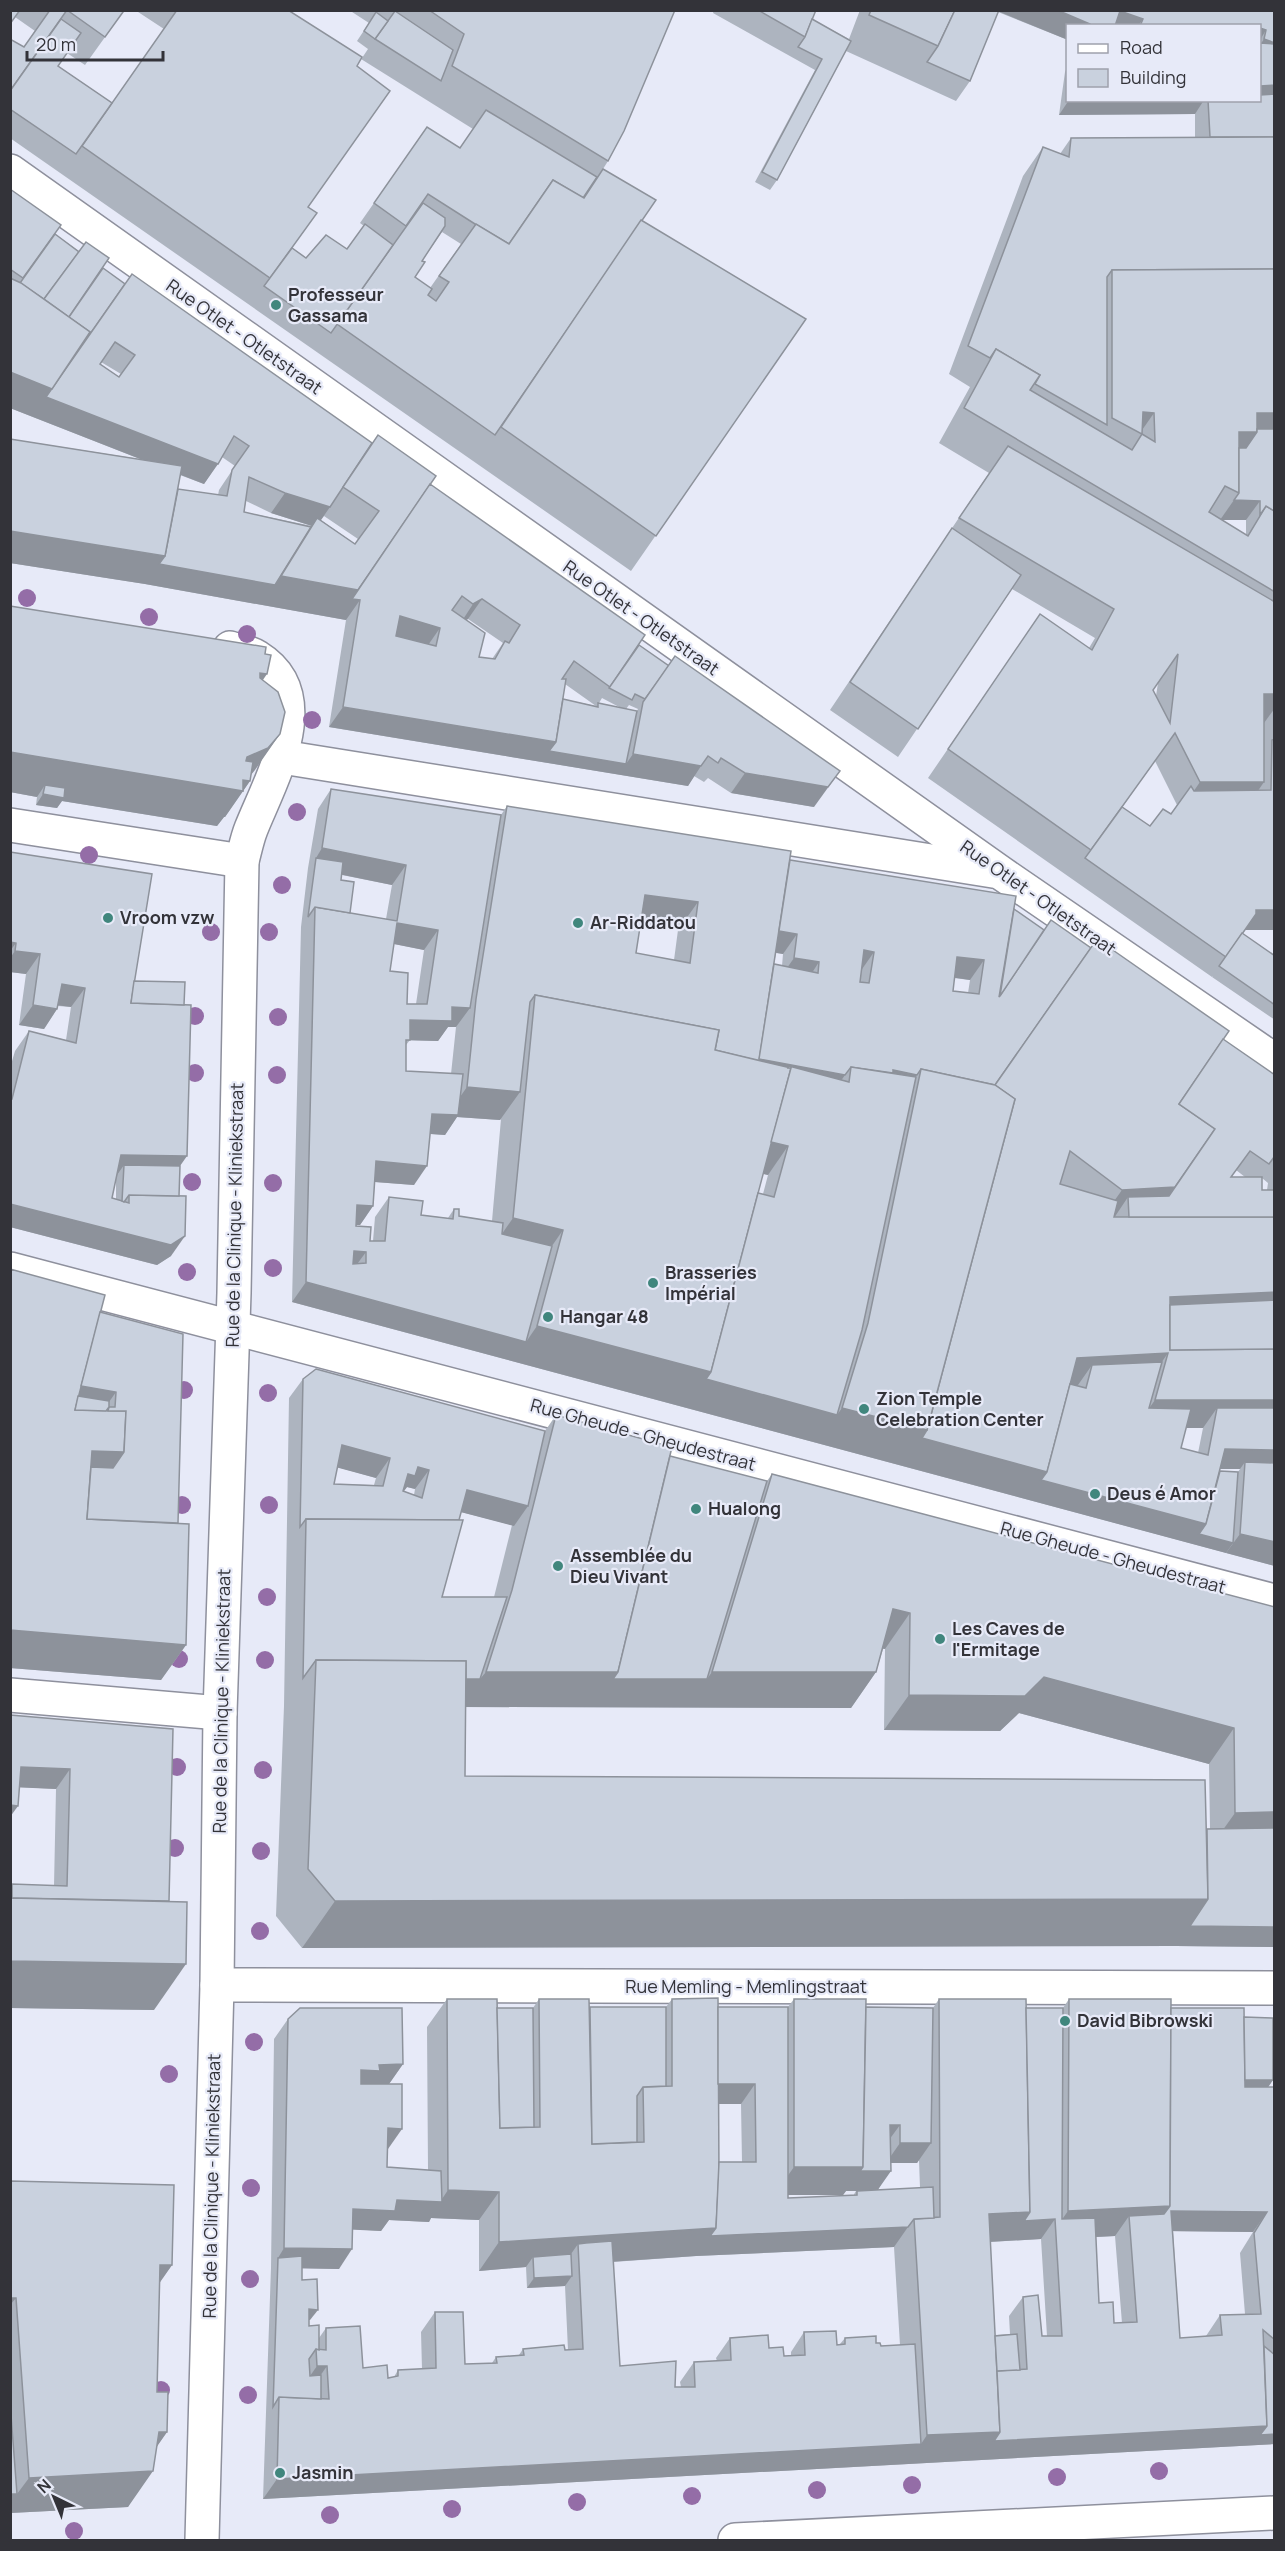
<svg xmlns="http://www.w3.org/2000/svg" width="1285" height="2551" font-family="Manrope,sans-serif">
<rect width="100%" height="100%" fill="#e7eaf8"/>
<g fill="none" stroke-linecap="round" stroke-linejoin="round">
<g stroke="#8e909d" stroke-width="36">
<g id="street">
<polyline points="10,171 1001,873 1274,1060"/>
<polyline points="282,757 993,871"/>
<path d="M10,825L242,861C245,850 247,839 251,829C270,781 320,696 257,657C250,652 239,651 230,648"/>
<polyline points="10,1269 1274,1601"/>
<polyline points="10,1695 220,1713"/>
<polyline points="217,1985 1274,1988"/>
<polyline points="202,2540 217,1985 220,1713 234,1293 242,861"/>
</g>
</g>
<g stroke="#8e909d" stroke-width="36">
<polyline id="secondary" points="735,2540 1274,2513"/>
</g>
<use href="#street" stroke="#fff" stroke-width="33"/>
<use href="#secondary" stroke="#fff" stroke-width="33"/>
</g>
<g fill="#946da7">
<circle cx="27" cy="598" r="9"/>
<circle cx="149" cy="617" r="9"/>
<circle cx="247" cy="634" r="9"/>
<circle cx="312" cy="720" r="9"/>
<circle cx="297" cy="812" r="9"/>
<circle cx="89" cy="855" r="9"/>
<circle cx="282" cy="885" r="9"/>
<circle cx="211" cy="932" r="9"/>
<circle cx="269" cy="932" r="9"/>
<circle cx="195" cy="1016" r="9"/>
<circle cx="278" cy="1017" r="9"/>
<circle cx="195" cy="1073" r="9"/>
<circle cx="277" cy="1075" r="9"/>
<circle cx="192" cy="1182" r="9"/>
<circle cx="273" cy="1183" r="9"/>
<circle cx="273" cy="1268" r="9"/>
<circle cx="187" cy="1272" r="9"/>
<circle cx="184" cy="1390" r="9"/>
<circle cx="268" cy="1393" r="9"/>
<circle cx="182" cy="1505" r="9"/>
<circle cx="269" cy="1505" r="9"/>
<circle cx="267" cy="1597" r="9"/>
<circle cx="179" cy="1659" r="9"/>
<circle cx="265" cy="1660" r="9"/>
<circle cx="177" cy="1767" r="9"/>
<circle cx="263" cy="1770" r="9"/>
<circle cx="175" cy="1848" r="9"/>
<circle cx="261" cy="1851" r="9"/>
<circle cx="260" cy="1931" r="9"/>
<circle cx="254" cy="2042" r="9"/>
<circle cx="169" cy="2074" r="9"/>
<circle cx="251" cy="2188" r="9"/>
<circle cx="250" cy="2279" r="9"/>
<circle cx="161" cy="2390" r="9"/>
<circle cx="248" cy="2395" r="9"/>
<circle cx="1159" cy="2471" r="9"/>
<circle cx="1057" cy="2477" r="9"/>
<circle cx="912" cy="2485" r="9"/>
<circle cx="817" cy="2490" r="9"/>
<circle cx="692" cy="2496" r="9"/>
<circle cx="577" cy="2502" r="9"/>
<circle cx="452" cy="2509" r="9"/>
<circle cx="330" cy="2515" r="9"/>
<circle cx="74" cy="2531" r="9"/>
</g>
<g fill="#adb4bf" fill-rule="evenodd">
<path d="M10,10H121L123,12L85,65L67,53L58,66L112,103L164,29L135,10H288L362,58L368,49L357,41L369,23L349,10H675L608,161L603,169L642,221L806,319L631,571L10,138V39L24,47L35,31L15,17ZM361,59L473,129L460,148L427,127L360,223L364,226L347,249L306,258L292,248L308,207L357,66ZM442,232L461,244L430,288L415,277L422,261Z"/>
<path d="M714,10H816L812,19L849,39L860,10H1275V930H1245L1242,934L1275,956V1020L1212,977L1214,974L1212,977L928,778L1021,642L1089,648L1095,638L1012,589L898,757L830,710L989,473L939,443L970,387L949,374L1023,176L1043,147L1060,154L1071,138L1195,137V114L1059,115L1065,72L1068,65V100H1260V26H1068V40L998,12L970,81L956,101L846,51L777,180L770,190L755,182L815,70L713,13ZM1222,520H1246V535ZM1158,683L1156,696L1153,690ZM1155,761L1177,805L1171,814L1150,826L1101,837Z"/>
<path d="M10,189L55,234L125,284L430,484L639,645L814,807L731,793L708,778L704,782L694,776L688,786L329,727L346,620L145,584L10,563V439L140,459L10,408ZM101,362L121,374L119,377L100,364ZM222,457L235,466L219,490L218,495L178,489L180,475L204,484ZM246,501L271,513L312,526L244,512ZM324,516L358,539L355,544L321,520ZM468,619L503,643L492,659L479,657L466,620ZM565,684L596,706L563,699ZM602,698L621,708L599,703ZM629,705L638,709L637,711L626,709Z"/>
<polygon points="10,606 265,654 263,680 280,734 251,774 250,781 225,817 224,817 217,826 62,801 57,808 36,805 37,797 10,792"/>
<path d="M331,789L501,815L507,806L790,860L1014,909L1044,930L1223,1039L1275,1075V1566L292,1302L301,927L308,868L318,809ZM342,875L392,885L386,919L350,913L341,880ZM640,925L678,930L674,960L636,953ZM394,944L424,950L416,1004H407L390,971ZM776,953L783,954L782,966L774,964ZM954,978L970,980L968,993L953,991ZM448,1027H456L451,1074L406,1071V1045L410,1040L438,1041ZM457,1117L500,1120L501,1119L492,1221L459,1216L454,1209L448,1218L421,1215L389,1197L375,1217L373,1241H370L356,1225H360L373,1206L375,1182L414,1185L430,1134L445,1135ZM1236,1170L1245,1177H1231ZM763,1174L768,1175L763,1194L758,1193ZM1262,1178L1268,1183L1267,1190H1262ZM1186,1428H1203L1198,1453L1181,1448ZM1220,1469H1240L1238,1472L1220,1471Z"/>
<path d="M10,852L134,981L180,1166L171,1256L157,1265L10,1227V1068L15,1051L29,1031L66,1040L71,1007L58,1006L57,1009L44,1029L19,1025L26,974L10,972ZM116,1176V1199L112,1198Z"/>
<polygon points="100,1312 178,1523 186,1645 161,1680 10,1668"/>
<path d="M303,1379L545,1431L556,1415L670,1456L767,1481L772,1474L1275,1607V1947L1176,1946L302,1948L276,1916L284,1706L289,1398ZM337,1467L376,1478L374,1485L334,1484ZM407,1487L415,1489L414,1495L404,1491ZM461,1512L512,1525L494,1597H442ZM883,1649H885L884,1730L1000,1731L1019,1713L1209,1764L1210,1829L465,1776L466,1707L851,1708L876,1672Z"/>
<polygon points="10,1715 173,1729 154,2010 10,2008 10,1886 12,1884 54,1886 56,1789 20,1787"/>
<path d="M447,1999L497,2008H533L539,1999L590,2007H666L672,1999L718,2007H788L794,1999L866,2007L933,2008L939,1999L1026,2008H1063L1069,1999L1171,2008L1244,2017L1273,2018L1275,2016V2070H1273V2080L1268,2087H1275V2444L263,2499L271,2268L274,2039L288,2019L403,2064L389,2084L388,2149H387V2167L428,2170L427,2027ZM718,2104H741L742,2162H719ZM919,2160L920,2188L878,2190L891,2163H917ZM846,2191H856L853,2196L788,2198V2195H843ZM431,2218L479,2220V2271L526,2267L527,2288L565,2286L568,2350L523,2349L519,2355L496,2357L492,2363L465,2364L435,2312L421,2332L422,2369L398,2370L394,2377L388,2378L363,2368L326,2328L319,2338L309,2326V2320H310L302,2280V2268L339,2269L353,2229L381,2231L389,2220L429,2222ZM1173,2231L1253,2232L1240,2253L1245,2314L1220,2315L1206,2336L1180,2338ZM1115,2236L1122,2323H1114L1099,2303L1096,2237ZM1041,2239L1047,2336H1042L1023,2297L1009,2316L1010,2334L995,2335L990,2242ZM894,2247L900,2345L881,2346L876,2343L845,2338L840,2344L837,2345L804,2332L791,2352V2356H784L769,2348L730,2338L716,2358L717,2361L694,2362L680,2382L681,2387H675L620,2366L613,2262L696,2256Z"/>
<polygon points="10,2181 172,2265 159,2283 157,2392 167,2432 157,2446 128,2507 10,2513"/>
</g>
<g fill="#8d929b">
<polygon points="995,10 1057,10 1090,24 1090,26 1068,26 1068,40"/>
<polygon points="1120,11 1143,19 1138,26 1110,26"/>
<polygon points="1260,28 1266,30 1260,40"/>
<polygon points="1264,39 1275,43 1260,45"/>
<polygon points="1275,85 1275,114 1260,100 1260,86"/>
<polygon points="1069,100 1204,100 1195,114 1059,115"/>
<polygon points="10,372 52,389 218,464 204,484 10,408"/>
<polygon points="1143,412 1154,413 1140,433"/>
<polygon points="1257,413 1275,413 1275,448 1232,468 1239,432"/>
<polygon points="285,493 330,507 316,527 317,518 312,526 271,513"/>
<polygon points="1234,500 1260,501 1246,520 1220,520"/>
<polygon points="10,531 165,556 275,585 281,576 358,590 360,600 346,620 145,584 10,563"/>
<polygon points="482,599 468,619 460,624 473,604"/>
<polygon points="400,616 440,628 426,648 386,635"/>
<polygon points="260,673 267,674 242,710"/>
<polygon points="1264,694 1275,694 1275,708 1264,723"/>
<polygon points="343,707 556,742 626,764 633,754 701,766 688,786 329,727"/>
<polygon points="280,734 255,770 246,781 250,781 225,817 224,817 217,826 62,801 57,808 36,805 43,794 45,785 37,797 10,792 10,752 247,757"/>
<polygon points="840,771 814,807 731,793 745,773"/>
<polygon points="1200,782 1264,782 1244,811 1180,811"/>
<polygon points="322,848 406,865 392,885 314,869 316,858"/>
<polygon points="645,895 698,902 678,930 625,923"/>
<polygon points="1256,910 1275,910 1275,930 1245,930 1212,977 1245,930"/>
<polygon points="397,923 438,930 424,950 384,942"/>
<polygon points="774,930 797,934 783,954 760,950"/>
<polygon points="10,942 16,943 10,951"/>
<polygon points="864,950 874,952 860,972"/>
<polygon points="15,951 40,954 26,974 10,972 10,958"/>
<polygon points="957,957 984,960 970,980 943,976"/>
<polygon points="794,958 819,962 806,982 780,978"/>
<polygon points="62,984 85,988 71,1007 48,1004"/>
<polygon points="33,1005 57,1009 44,1029 19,1025"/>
<polygon points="452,1007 470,1008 456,1027 448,1027 438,1041 396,1040 410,1020"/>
<polygon points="755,1058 845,1075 831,1095 789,1066 776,1084"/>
<polygon points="893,1070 917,1075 903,1095 877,1101"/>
<polygon points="467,1087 520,1092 500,1120 457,1117 445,1135 418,1133 432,1114 448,1114"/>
<polygon points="769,1141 788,1146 768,1175 749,1170"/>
<polygon points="121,1155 187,1156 173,1176 124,1165 117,1175"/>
<polygon points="376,1161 427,1166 414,1185 362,1181"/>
<polygon points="1175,1187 1155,1215 1128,1197 1114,1218 1102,1218 1122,1190"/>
<polygon points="10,1204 185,1236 171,1256 157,1265 10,1227"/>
<polygon points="357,1205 373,1206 360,1225 343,1225"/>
<polygon points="513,1218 563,1230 538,1266 488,1254"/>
<polygon points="354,1251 366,1252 352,1271"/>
<polygon points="306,1282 526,1342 537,1326 711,1372 837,1415 842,1408 927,1430 1047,1472 1206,1524 1233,1543 1226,1553 292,1302"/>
<polygon points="1275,1292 1275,1309 1164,1325 1170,1297"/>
<polygon points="1168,1353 1148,1382 1092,1365 1078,1385 1065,1386 1077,1358"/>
<polygon points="74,1384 116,1392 102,1412 64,1405"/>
<polygon points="1155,1400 1275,1400 1275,1428 1217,1408 1203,1428 1135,1428"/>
<polygon points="342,1445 390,1458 376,1478 328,1465"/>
<polygon points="1225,1449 1275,1450 1275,1468 1245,1462 1240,1469 1211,1469"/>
<polygon points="92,1451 124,1452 99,1488 81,1467"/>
<polygon points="418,1467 429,1470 415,1489 407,1487 401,1495 408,1474"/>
<polygon points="467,1490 528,1506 514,1526 453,1510"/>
<polygon points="1240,1534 1275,1542 1275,1566 1226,1553"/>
<polygon points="893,1609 910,1613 885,1649 868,1645"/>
<polygon points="10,1630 186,1645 161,1680 10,1668"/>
<polygon points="486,1672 618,1672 707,1679 712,1672 876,1672 851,1708 461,1707 315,1678 480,1679"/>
<polygon points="1044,1677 1234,1728 1209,1764 1019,1713 1000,1731 884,1730 909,1695"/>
<polygon points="21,1767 70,1769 56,1789 10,1787"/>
<polygon points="10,1805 18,1806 10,1817"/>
<polygon points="1275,1812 1275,1848 1210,1848 1235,1813"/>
<polygon points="1208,1899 1275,1927 1275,1947 1176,1946 302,1948 335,1901"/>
<polygon points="10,1961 186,1964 154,2010 10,2008"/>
<polygon points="403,2064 389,2084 347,2090 361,2070 379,2065"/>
<polygon points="1238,2080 1273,2080 1266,2090 1231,2091"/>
<polygon points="712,2084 755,2084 741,2104 699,2104"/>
<polygon points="890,2125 900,2125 886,2144"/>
<polygon points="388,2128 402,2129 388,2149 374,2148"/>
<polygon points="900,2143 931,2143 917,2163 886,2163"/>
<polygon points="794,2167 863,2167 891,2171 877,2191 846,2191 843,2195 774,2195"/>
<polygon points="448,2190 499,2192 479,2220 431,2218 429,2222 389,2220 381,2231 339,2229 353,2209 397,2200 440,2202"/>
<polygon points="1170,2206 1150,2234 1129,2216 1115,2236 1056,2239 1056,2228 1068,2211"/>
<polygon points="1171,2211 1267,2212 1253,2232 1158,2231"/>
<polygon points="1030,2212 1055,2219 1041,2239 969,2243 989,2214"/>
<polygon points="908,2227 894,2247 696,2256 579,2264 578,2244 564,2264 533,2257 526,2267 479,2271 499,2242 716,2228"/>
<polygon points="284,2248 352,2249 339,2269 277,2268 278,2258"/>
<polygon points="160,2265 172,2265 147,2301"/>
<polygon points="572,2276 565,2286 527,2288 534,2278"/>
<polygon points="10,2298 16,2298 10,2305"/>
<polygon points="309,2309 318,2310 310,2320 302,2320"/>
<polygon points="317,2366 327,2366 313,2386 303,2386"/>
<polygon points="1267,2426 1275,2434 1275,2444 263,2499 277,2479 921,2444 927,2435 1000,2432"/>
<polygon points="159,2432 167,2432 142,2468"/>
<polygon points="153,2471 128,2507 10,2513 10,2494 17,2494 29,2478"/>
</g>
<g fill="#c9d1de" stroke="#8d929b" stroke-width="1.5" fill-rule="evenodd">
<polygon points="10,10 20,10 10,24"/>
<polygon points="50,10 67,10 10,91 10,39 24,47"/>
<polygon points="67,10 121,10 123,12 105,37"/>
<polygon points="177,10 288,10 362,57 357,66 390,91 308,207 317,213 270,278 82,146"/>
<polygon points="429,10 675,10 624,131 608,161 452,66 464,34"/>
<polygon points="758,10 816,10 805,37"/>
<polygon points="871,10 955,10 938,46 869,15"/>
<polygon points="955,10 999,10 970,81 927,62 938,46"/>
<polygon points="1057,10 1275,10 1275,43 1264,39 1266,30 1260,28 1260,26 1140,26 1143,19 1120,11 1115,26 1090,26 1090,24"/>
<polygon points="395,11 453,50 441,81 375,39"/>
<polygon points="376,12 388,21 375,39 364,31"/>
<polygon points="61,19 81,33 58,66 112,103 76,154 10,109 10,91"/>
<polygon points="812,19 851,41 777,180 762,172 822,59 798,47 805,37"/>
<polygon points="1260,43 1275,44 1275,85 1260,86"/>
<polygon points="1275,94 1275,137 1210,137 1208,100 1260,100 1260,95"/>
<polygon points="486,110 597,177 583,198 553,180 509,244 475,224 428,194 406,226 374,203 427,127 460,148"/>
<polygon points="1275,137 1275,269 1112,270 1107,277 1107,425 1035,384 1040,375 996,349 990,358 968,346 1043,147 1069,157 1071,138"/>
<polygon points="603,169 656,200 495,435 337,324 423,203 445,218 445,226 422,261 425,262 415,277 432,289 428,295 436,301 449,282 439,276 476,224 509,244 553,180 584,198"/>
<polygon points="10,189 61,225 23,278 10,269"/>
<polygon points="641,220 806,319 656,536 501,427"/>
<polygon points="365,224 393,245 331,333 264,286 292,248 306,258 326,235 347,249"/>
<polygon points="55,234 79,252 44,299 20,283"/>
<polygon points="86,242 109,258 69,317 44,299"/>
<polygon points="103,268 125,284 88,337 87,337 90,332 69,317"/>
<path d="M1275,269V413H1257V432H1239V493L1225,486L1209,512L1248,536L1266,506L1275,511V592L964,408L996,349L1040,375L1030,390L1132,450L1142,434L1112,418V270ZM1143,412L1154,413L1155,442L1142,434Z"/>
<path d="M132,274L372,443L330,507L285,493L249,477L244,512L311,527L275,585L159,564L165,556L178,489L227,496L232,470L249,446L234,436L218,464L46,397ZM115,342L135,355L119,377L100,364Z"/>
<polygon points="10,278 21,283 90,332 52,389 10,372"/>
<polygon points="1257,429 1275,429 1275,509 1274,511 1266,506 1260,515 1260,501 1234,500 1239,493 1239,448 1246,448 1257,432"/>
<polygon points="378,435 436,476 358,590 281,576 317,518 355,544 379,511 343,487"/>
<polygon points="10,439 182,466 165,556 10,531"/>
<path d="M1008,446L1275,602V694H1264V782H1200L1175,733L1091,850L948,749L1040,614L1092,650L1114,609L959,518ZM1178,654L1170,723L1153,690Z"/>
<path d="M430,484L645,635L610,687L574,661L562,679H566L556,742L343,707L360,600L352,599ZM462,596L473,604L482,599L520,625L509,643L505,641L495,659L479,657L485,633L452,610ZM400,616L440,628L436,646L396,636Z"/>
<polygon points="952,528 1021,575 918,729 850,682"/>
<polygon points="10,606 266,647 265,654 271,655 267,674 260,673 260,678 278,692 285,712 280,734 268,748 247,757 246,761 253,762 250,781 243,780 243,791 10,752"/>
<polygon points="639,645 669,666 645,699 635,694 632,700 609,688"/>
<polygon points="675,656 840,771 828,787 745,773 721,758 718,763 708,756 701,766 633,754 643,702"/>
<polygon points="563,699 598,707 598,703 637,711 626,764 549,751 556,742"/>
<polygon points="1275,739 1275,910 1256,910 1256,914 1226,957 1085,858 1122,807 1150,826 1163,809 1171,814 1191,786 1194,791 1271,790 1272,740"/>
<polygon points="45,785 65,788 64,798 43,794"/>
<path d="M331,789L501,815L470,1008L452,1007V1021L410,1020V1040H406V1071L463,1074L458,1115L432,1114L427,1166L376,1161L373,1206L357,1205L356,1226L371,1227L370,1241H385L389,1197L423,1201L421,1215L453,1219L454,1209H459V1216L503,1223L502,1234L552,1246L526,1342L306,1282L315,907L397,921L406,865L322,848ZM397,923L438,930L427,1004H407L408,973L390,971ZM354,1251L366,1252V1263L353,1264Z"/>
<path d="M507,806L791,851L759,1061L715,1050L719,1030L535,995L530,1002L520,1092L467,1087L476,999ZM645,895L698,902L690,963L636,953Z"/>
<polygon points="10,852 152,874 131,1003 191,1005 187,1156 121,1155 112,1198 129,1203 129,1195 186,1196 185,1236 171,1245 10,1204 10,1098 12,1099 29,1031 76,1043 85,988 62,984 57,1009 33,1005 40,954 15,951 16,943 10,942"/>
<polygon points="316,858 343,862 341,880 354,882 350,913 315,907 308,917"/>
<path d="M790,860L1016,896L999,997L1051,920L1091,948L995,1085L921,1069L917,1075L893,1070V1073L851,1067L845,1075L759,1059L774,964L818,973L819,962L794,958L797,934L779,931ZM864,950L874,952L869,983L860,982ZM957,957L984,960L979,994L953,991Z"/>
<polygon points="1014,909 1044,930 1000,996"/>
<polygon points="1242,933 1275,956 1275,1005 1219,966"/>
<polygon points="1097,939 1229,1031 1179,1104 1215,1129 1175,1187 1122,1190 1070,1151 1060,1184 1118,1201 1114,1217 1275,1217 1275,1292 1170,1297 1170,1350 1275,1349 1275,1400 1155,1400 1168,1353 1077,1358 1047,1472 922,1438 927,1430 1015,1099 995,1085"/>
<polygon points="134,981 185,982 184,1005 131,1003"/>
<polygon points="535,995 719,1030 715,1050 791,1068 711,1372 537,1326 563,1230 513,1218"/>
<polygon points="1223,1039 1275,1075 1275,1157 1274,1157 1269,1164 1250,1151 1231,1177 1262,1177 1262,1190 1275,1190 1275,1217 1129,1217 1128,1197 1169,1196 1215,1129 1179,1104"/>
<polygon points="789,1066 849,1082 851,1067 916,1077 862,1330 837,1415 706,1379 711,1372 758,1193 774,1197 788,1146 771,1142 791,1068 788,1068"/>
<polygon points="921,1069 995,1085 1015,1099 927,1430 842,1408 868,1323"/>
<polygon points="124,1165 180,1166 179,1196 129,1195 124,1202 122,1201"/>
<polygon points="10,1269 105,1295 75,1410 126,1411 124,1452 92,1451 87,1519 189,1524 186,1645 10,1630"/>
<polygon points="1275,1300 1275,1349 1170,1350 1170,1305"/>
<polygon points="100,1312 183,1334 178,1523 87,1519 91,1467 113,1468 124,1452 126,1411 108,1411 109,1407 115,1407 116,1392 81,1386"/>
<polygon points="1162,1362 1149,1408 1191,1409 1181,1448 1208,1455 1217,1408 1275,1408 1275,1450 1225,1449 1206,1524 1041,1480 1047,1472 1070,1384 1086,1388 1092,1365"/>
<path d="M316,1369L545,1431L528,1506L467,1490L459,1520L306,1519L300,1527L303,1379ZM342,1445L390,1458L383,1486L334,1484ZM418,1467L429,1470L422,1498L403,1491L408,1474L415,1476Z"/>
<polygon points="78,1396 109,1401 109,1407 106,1411 75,1410"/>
<polygon points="556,1415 672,1447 618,1672 486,1672 512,1590"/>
<polygon points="670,1456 767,1481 707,1679 613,1679 618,1672"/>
<polygon points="1245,1462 1275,1463 1275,1542 1240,1534"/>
<polygon points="1220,1471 1238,1472 1233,1543 1199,1534 1206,1524"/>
<polygon points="772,1474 1275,1607 1275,1812 1235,1813 1234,1728 1044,1677 1025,1696 909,1695 910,1613 893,1609 876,1672 712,1672"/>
<polygon points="306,1519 463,1520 442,1597 507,1597 480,1679 466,1679 466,1661 316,1660 303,1678"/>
<polygon points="316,1660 466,1661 465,1776 1205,1780 1208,1899 335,1901 308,1869"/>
<polygon points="10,1715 173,1729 169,1901 12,1898 12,1884 67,1886 70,1769 21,1767 18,1806 10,1805"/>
<polygon points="1275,1828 1275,1927 1190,1926 1208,1899 1207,1829"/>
<polygon points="10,1898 187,1902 186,1964 10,1961"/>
<polygon points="718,1998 719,2173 716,2228 499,2242 499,2192 448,2190 447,1999 497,1999 500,2128 540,2127 539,1999 589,1999 592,2144 644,2142 643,2087 672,2086 672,1999"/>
<polygon points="794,1999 866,1999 863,2167 794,2167"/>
<polygon points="939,1999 1026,1999 1030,2212 989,2214 1000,2432 927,2435 914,2219 940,2217"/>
<polygon points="1069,1999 1171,1999 1170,2206 1068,2211"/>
<polygon points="590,2007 666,2007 666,2086 643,2087 637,2096 637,2142 592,2144"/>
<polygon points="718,2007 788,2007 788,2198 857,2195 857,2191 933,2187 934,2218 914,2219 908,2227 710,2236 716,2228 719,2162 756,2162 755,2084 718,2084"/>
<polygon points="866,2007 933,2008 931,2143 900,2143 900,2125 890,2125 891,2171 860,2171 863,2167"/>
<polygon points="300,2008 402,2008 403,2064 379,2065 380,2071 361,2070 361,2084 402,2084 402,2129 388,2128 387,2167 441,2171 442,2202 397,2200 395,2211 353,2209 352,2249 284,2248 288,2019"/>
<polygon points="497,2008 533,2008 534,2127 500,2128"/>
<path d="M1026,2008H1063L1062,2219L1095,2218L1099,2303L1113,2302L1114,2323L1137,2322L1129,2216L1164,2214L1170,2206L1171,2008H1244L1245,2087H1275V2340L1263,2330L1267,2426L994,2441L1000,2432L997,2371L1027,2369L1023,2297L1038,2295L1042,2336H1062L1055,2219L1024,2221L1030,2212ZM1171,2211L1267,2212L1254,2233L1261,2314L1220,2315L1222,2335L1180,2338Z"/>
<polygon points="1244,2017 1273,2018 1273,2080 1245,2080"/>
<polygon points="10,2181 174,2185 172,2265 160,2265 157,2392 168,2392 167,2432 159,2432 153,2471 29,2478 16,2298 10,2298"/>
<polygon points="612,2241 620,2366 676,2361 675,2387 695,2387 694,2362 731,2360 730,2338 768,2335 769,2348 783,2347 784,2356 805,2355 804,2332 836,2331 837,2345 845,2344 845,2338 876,2336 876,2343 880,2343 881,2346 915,2344 921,2444 277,2479 279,2397 329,2399 327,2366 317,2366 316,2349 326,2350 326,2328 360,2326 363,2368 387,2365 388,2378 398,2376 398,2370 436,2368 435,2312 463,2312 465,2364 497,2363 496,2357 524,2355 523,2349 564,2345 565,2350 583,2349 578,2244 586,2243"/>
<polygon points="571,2254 572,2276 534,2278 533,2257"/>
<polygon points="302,2256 302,2280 317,2279 318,2310 309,2309 309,2326 319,2325 319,2350 316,2349 309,2359 310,2376 321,2375 321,2399 279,2397 273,2407 278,2258"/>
<polygon points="1017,2334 1020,2370 997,2371 995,2336"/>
<polygon points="1264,2346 1275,2355 1275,2434 1260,2435 1267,2426"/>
<polygon points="10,2402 17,2494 10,2494"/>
</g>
<g fill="#40867d" stroke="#e7eaf8" stroke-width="2">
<circle cx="276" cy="305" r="6"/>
<circle cx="108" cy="918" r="6"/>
<circle cx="578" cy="923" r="6"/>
<circle cx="653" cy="1283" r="6"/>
<circle cx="548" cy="1317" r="6"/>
<circle cx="864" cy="1409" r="6"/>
<circle cx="1095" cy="1494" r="6"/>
<circle cx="696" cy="1509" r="6"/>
<circle cx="558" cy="1566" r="6"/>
<circle cx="940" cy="1639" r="6"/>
<circle cx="1065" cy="2021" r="6"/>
<circle cx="280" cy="2473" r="6"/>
</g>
<g text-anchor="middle" stroke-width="4.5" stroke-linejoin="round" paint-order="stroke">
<g font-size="18" font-weight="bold" fill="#333339" stroke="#e7eaf8" text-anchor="start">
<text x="288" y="301">Professeur<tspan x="288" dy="21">Gassama</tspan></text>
<text x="120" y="924">Vroom vzw</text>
<text x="590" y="929">Ar-Riddatou</text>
<text x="665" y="1279">Brasseries<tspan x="665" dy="21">Impérial</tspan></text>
<text x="560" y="1323">Hangar 48</text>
<text x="876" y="1405">Zion Temple<tspan x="876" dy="21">Celebration Center</tspan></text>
<text x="1107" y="1500">Deus é Amor</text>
<text x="708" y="1515">Hualong</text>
<text x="570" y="1562">Assemblée du<tspan x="570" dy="21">Dieu Vivant</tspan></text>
<text x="952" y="1635">Les Caves de<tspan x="952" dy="21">l'Ermitage</tspan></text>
<text x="1077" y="2027">David Bibrowski</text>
<text x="292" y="2479">Jasmin</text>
</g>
<g font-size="18" fill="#333339" stroke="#e7eaf8">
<text transform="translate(244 337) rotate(35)" y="6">Rue Otlet - Otletstraat</text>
<text transform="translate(641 618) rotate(35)" y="6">Rue Otlet - Otletstraat</text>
<text transform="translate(1038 898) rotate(35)" y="6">Rue Otlet - Otletstraat</text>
<text transform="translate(235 1215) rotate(-89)" y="6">Rue de la Clinique - Kliniekstraat</text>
<text transform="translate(643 1435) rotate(15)" y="6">Rue Gheude - Gheudestraat</text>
<text transform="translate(1113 1558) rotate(15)" y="6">Rue Gheude - Gheudestraat</text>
<text transform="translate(222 1701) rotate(-89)" y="6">Rue de la Clinique - Kliniekstraat</text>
<text x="746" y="1993">Rue Memling - Memlingstraat</text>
<text transform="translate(212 2186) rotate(-89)" y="6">Rue de la Clinique - Kliniekstraat</text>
</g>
</g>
<rect width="1285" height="2551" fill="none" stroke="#333339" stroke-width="24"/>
<rect x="1066" y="24" width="195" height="78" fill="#e7eaf8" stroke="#9fa1ac" stroke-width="1.5"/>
<rect x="1078" y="44" width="30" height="9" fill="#ffffff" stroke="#9fa1ac" stroke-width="1.5"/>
<text x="1120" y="54" font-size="18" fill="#333339">Road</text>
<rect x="1078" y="69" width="30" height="18" fill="#c9d1de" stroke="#9fa1ac" stroke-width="1.5"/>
<text x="1120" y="84" font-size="18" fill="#333339">Building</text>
<g transform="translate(54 2497) rotate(317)" stroke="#e7eaf8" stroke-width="4.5" paint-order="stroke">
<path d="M0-4.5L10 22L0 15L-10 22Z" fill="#333339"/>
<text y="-9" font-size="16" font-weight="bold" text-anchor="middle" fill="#333339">N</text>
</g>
<path d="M27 51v9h136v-9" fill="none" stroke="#333339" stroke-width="3"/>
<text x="36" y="51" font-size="18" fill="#333339" stroke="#e7eaf8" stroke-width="4.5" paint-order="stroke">20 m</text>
</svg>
